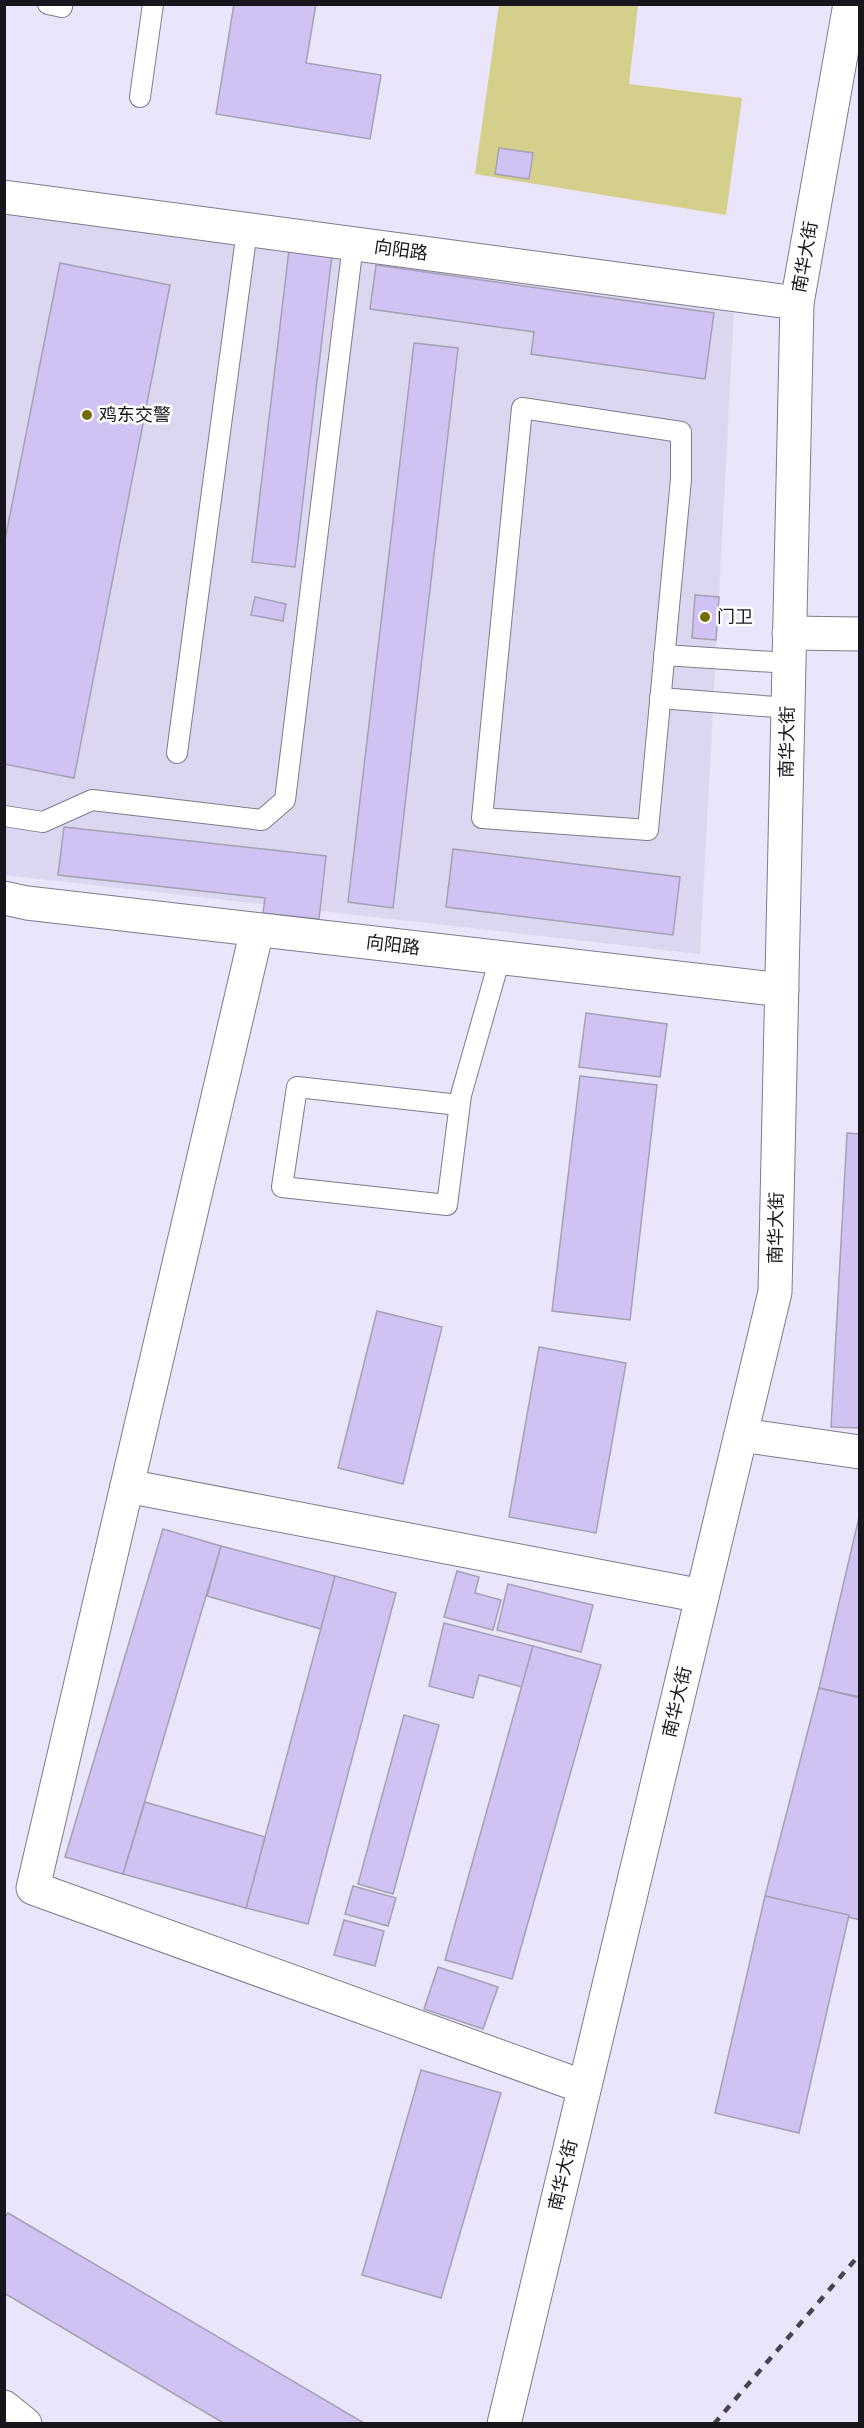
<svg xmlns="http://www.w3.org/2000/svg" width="864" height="2428" font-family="Signika,'Noto Sans SC',sans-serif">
<rect width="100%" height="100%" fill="#eae5fa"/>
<polygon fill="#ddd6f1" points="5,211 734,312 700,954 5,875"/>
<polygon fill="#d4d08c" points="499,5 638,5 629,84 742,98 726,215 475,174"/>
<g fill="#d0c3f3" stroke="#a5a0b3" stroke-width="1.5">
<polygon points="234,4 316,4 306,63 381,75 370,139 216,114"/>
<polygon points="499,148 533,153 529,179 495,174"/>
<polygon points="289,250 332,255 295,567 252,562"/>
<polygon points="60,263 170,285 74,778 4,764 4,545"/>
<polygon points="376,265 714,313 705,379 531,354 534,332 370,309"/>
<polygon points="414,343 458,348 393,908 348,902"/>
<polygon points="695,595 719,597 716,640 692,638"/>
<polygon points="255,597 286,604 283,621 251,615"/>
<polygon points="64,827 326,856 319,919 263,913 265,898 58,875"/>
<polygon points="453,849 680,877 673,935 446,907"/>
<polygon points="586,1013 667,1024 660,1077 579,1067"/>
<polygon points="580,1076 657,1085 630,1320 552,1311"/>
<polygon points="847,1133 860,1134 860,1428 831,1427"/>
<polygon points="377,1311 442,1327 403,1484 338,1468"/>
<polygon points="539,1347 626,1363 596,1533 509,1517"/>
<polygon points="860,1513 860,1697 819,1688"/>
<polygon points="163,1529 221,1546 123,1874 65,1857"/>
<polygon points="221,1546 335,1576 321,1629 207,1596"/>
<polygon points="457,1571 479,1577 475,1593 501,1600 493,1630 444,1617"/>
<polygon points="335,1576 396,1593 308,1924 246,1908"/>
<polygon points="508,1584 593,1605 581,1652 497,1630"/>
<polygon points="444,1623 533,1646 522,1687 479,1675 473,1698 429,1686"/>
<polygon points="533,1646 601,1665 512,1979 445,1960"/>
<polygon points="819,1688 860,1698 860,1920 765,1896"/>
<polygon points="404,1715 439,1725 393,1894 358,1884"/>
<polygon points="145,1802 265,1837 246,1908 123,1874"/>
<polygon points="353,1886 396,1898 388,1926 345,1914"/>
<polygon points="765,1896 849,1915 799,2133 715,2113"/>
<polygon points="344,1920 384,1931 375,1966 334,1955"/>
<polygon points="438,1967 498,1987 483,2029 424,2009"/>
<polygon points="421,2070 501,2093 441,2298 362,2275"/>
<polygon points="8,2213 364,2423 225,2424 4,2293 4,2218"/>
</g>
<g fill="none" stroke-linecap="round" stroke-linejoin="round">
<g stroke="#7f7a8c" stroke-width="22">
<g id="service">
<polyline points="48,4 62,7 62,4"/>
<polyline points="140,97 153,4"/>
<polygon points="522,408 681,432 681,479 648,830 482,818"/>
<polyline points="664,655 789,663"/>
<polyline points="660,698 788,708"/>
<polyline points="177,753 247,230"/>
<polyline points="4,816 43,822 92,800 262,820 285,800 353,244"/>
<polyline points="459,1105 297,1087 282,1187 447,1205 461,1095 500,958"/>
</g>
</g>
<g stroke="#7f7a8c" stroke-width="35">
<g id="minor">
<polyline points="4,197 797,303"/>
<polyline points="789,633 860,634"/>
<polyline points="4,898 27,903 782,990"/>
<polyline points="257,930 33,1888 584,2087"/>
<polyline points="741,1435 860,1452"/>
<polyline points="127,1486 702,1596"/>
</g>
</g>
<g stroke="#7f7a8c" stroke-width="35">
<polyline id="tertiary" points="4,2407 25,2424"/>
</g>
<g stroke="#7f7a8c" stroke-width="35">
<polyline id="secondary" points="504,2424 775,1292 797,303 850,4"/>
</g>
<use href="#service" stroke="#fff" stroke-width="20"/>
<use href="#minor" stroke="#fff" stroke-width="33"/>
<use href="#tertiary" stroke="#fff" stroke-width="33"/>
<use href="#secondary" stroke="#fff" stroke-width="33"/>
<polyline stroke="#46444e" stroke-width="4.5" stroke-dasharray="8 8" stroke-linecap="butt" points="714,2424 860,2254"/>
</g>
<g fill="#726c07" stroke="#fff" stroke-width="2">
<circle cx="87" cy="415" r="6"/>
<circle cx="705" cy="617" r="6"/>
</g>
<g text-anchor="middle" stroke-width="5" stroke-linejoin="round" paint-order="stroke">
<g font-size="18" fill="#18161d" stroke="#fff">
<text transform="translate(401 250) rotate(8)" y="6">向阳路</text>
<text transform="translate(805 257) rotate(-80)" y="6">南华大街</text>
<text transform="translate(787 742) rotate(-89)" y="6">南华大街</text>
<text transform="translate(393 945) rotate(7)" y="6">向阳路</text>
<text transform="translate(776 1228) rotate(-89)" y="6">南华大街</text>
<text transform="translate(677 1702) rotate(-77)" y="6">南华大街</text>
<text transform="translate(563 2175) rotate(-77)" y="6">南华大街</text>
</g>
<g font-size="18" fill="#18161d" stroke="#fff" text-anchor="start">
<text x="99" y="421">鸡东交警</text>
<text x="717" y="623">门卫</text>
</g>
</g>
<rect width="864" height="2428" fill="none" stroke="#18161d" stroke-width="12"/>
</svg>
